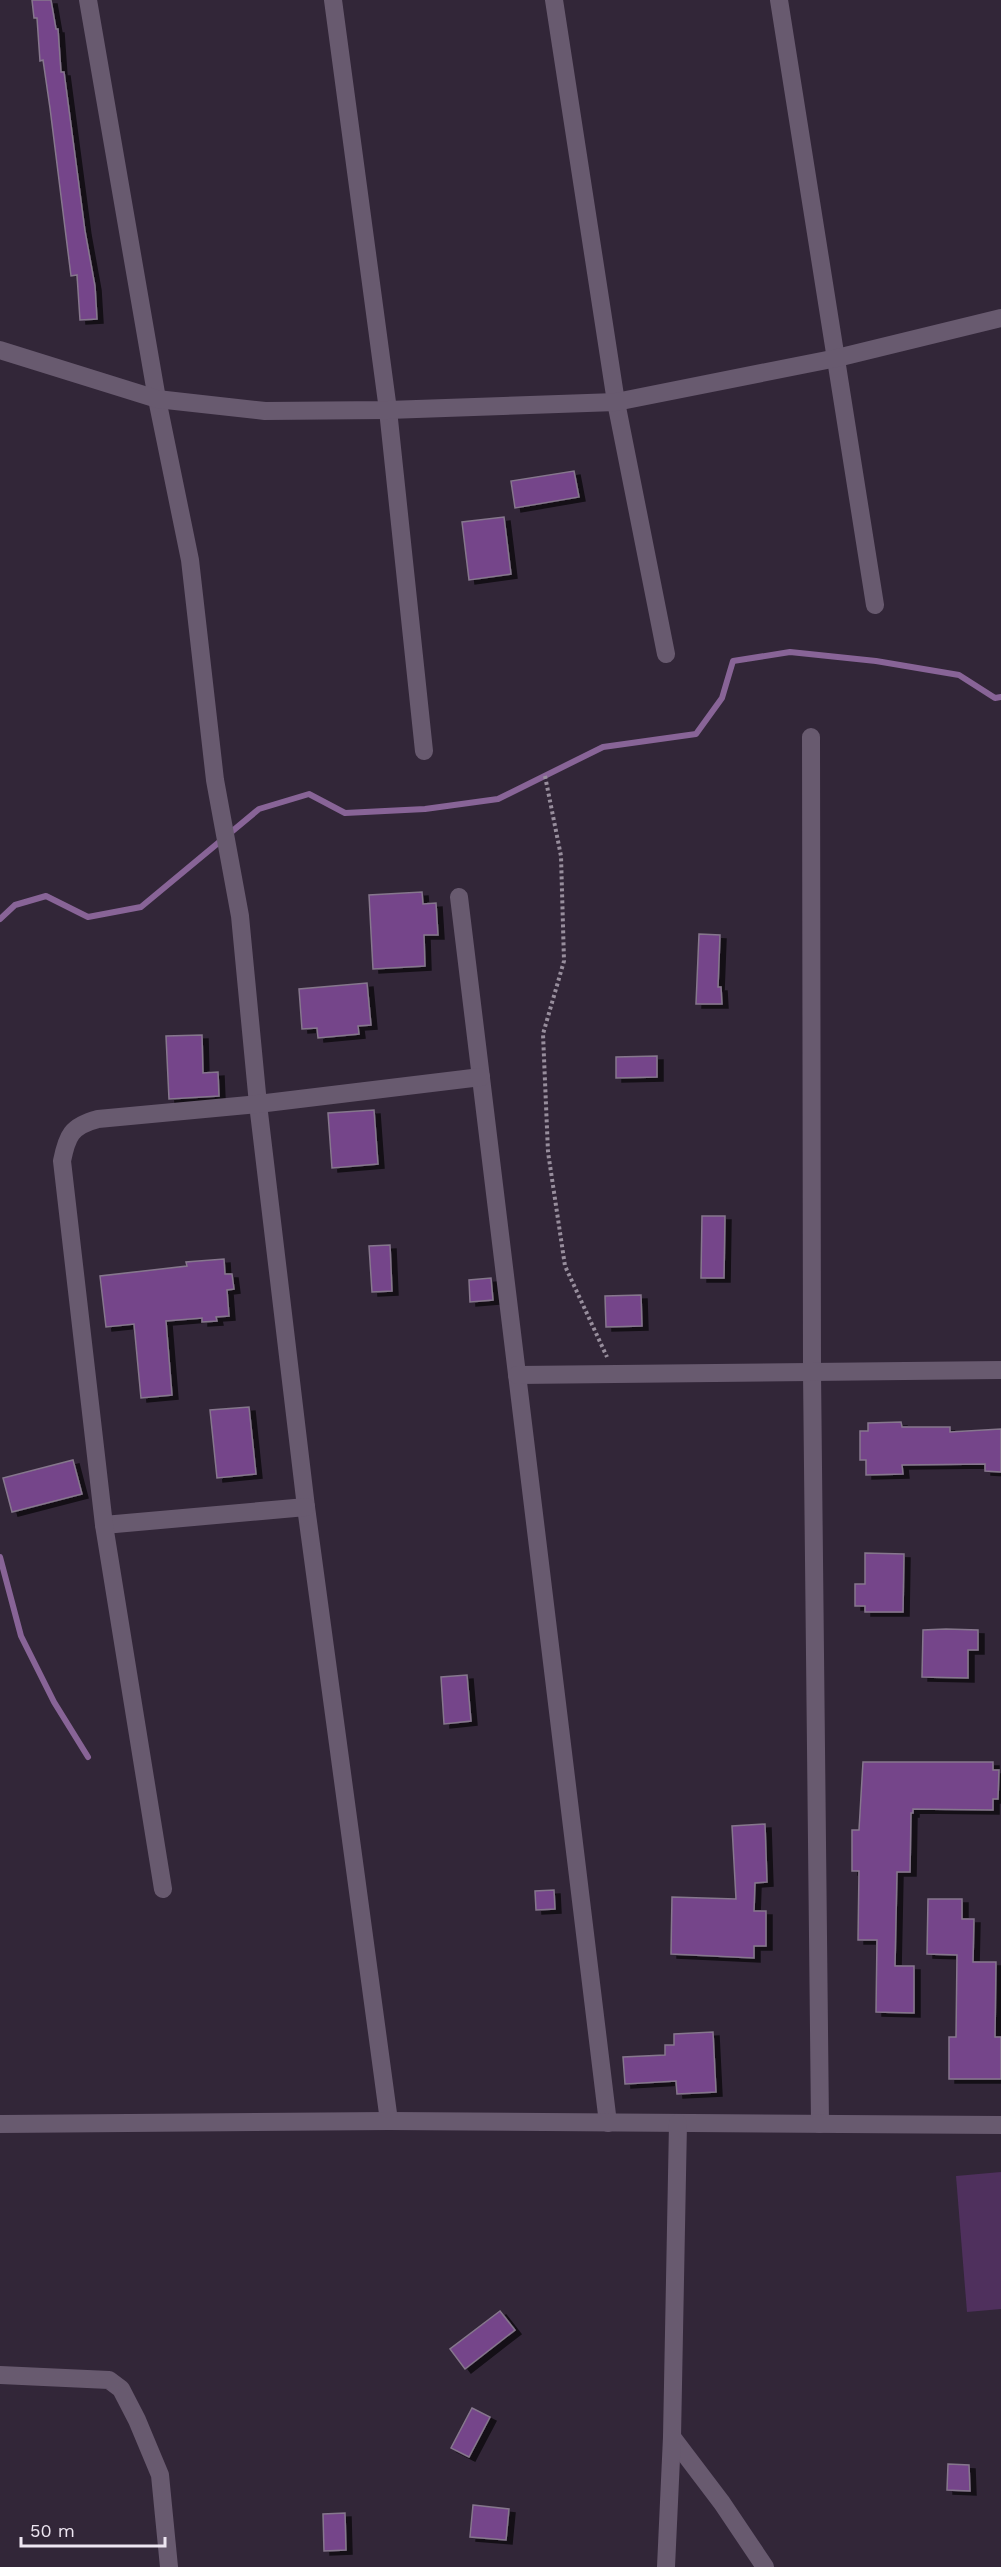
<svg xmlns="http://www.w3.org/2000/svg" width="1001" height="2567" font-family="'Work Sans',sans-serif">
<defs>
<filter id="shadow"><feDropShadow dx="6" dy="4" stdDeviation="0" flood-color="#0009"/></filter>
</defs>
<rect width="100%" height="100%" fill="#322638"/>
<polygon fill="#4f305d" points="1001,2172 1001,2309 967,2312 956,2176"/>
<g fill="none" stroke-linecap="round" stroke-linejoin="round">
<g stroke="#886497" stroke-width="6">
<polyline points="0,919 15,905 46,896 88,917 141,907 259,809 309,794 345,813 425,809 498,799 603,747 696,734 722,698 733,661 790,652 876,661 959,675 995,698 1001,697"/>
<polyline points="0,1557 21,1636 54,1702 88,1757"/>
</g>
</g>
<g fill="#74448a" stroke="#86778d" stroke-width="1.5" filter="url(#shadow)">
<polygon points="32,0 51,0 56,29 58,29 61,72 64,72 85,231 95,286 97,319 80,320 77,275 71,276 50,108 43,60 40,61 37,18 34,18"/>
<polygon points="574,471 579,497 515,508 511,481"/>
<polygon points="504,517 511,574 469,580 462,522"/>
<polygon points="422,892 423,904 436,903 438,935 424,935 425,966 373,969 369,895"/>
<polygon points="699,934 720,935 718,987 721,987 722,1004 696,1004"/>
<polygon points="367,983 371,1025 358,1026 359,1034 318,1038 317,1028 302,1029 299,989"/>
<polygon points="202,1035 203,1073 218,1072 219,1096 169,1099 166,1036"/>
<polygon points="657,1056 657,1077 616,1078 616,1057"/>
<polygon points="374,1110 378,1164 332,1168 328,1113"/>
<polygon points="702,1216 725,1216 724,1278 701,1278"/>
<polygon points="390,1245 392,1291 372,1292 369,1246"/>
<polygon points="224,1259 225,1274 232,1274 234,1289 227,1290 229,1316 216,1317 217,1321 202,1322 202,1318 166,1321 172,1395 141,1398 134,1324 106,1327 100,1276 187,1266 186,1262"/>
<polygon points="491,1278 493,1300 470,1302 469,1280"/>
<polygon points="641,1295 642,1326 606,1327 605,1296"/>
<polygon points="249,1407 256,1474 217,1478 210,1410"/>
<polygon points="901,1422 902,1427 950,1427 950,1432 1001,1429 1001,1472 985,1471 985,1464 902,1465 903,1474 866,1475 866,1460 860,1460 860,1431 868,1431 868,1423"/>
<polygon points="73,1460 82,1494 12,1512 3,1478"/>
<polygon points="865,1553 904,1554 903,1612 865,1612 865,1606 855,1606 855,1584 865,1584"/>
<polygon points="946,1629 978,1630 978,1650 968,1650 968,1678 922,1677 923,1630"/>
<polygon points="467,1675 471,1721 444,1724 441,1677"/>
<polygon points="863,1762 993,1762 993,1770 999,1770 998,1799 993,1799 993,1810 913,1809 913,1813 911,1813 910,1872 897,1872 895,1966 914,1966 914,2013 876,2012 877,1940 858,1940 859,1871 852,1871 852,1830 859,1830"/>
<polygon points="765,1824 767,1882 755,1883 754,1911 766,1911 766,1946 754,1946 754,1958 671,1954 672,1897 736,1899 732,1826"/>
<polygon points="554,1890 555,1909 536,1910 535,1891"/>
<polygon points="928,1899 962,1899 962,1919 974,1919 973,1962 996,1962 995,2037 1001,2037 1001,2079 949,2079 949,2037 956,2037 957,1955 927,1954"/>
<polygon points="713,2032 716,2092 677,2094 676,2081 625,2084 623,2057 665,2055 665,2045 674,2045 674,2034"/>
<polygon points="500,2311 515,2330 465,2369 450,2349"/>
<polygon points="472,2408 490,2417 469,2457 451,2448"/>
<polygon points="948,2464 969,2465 970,2491 947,2490"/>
<polygon points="473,2505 509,2509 506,2540 470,2537"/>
<polygon points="345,2513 346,2550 324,2551 323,2514"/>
</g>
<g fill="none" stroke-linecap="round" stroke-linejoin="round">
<polyline stroke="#988e9d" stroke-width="4" stroke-dasharray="3 3" stroke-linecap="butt" points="545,776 561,856 564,961 543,1034 548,1152 565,1266 607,1357"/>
<g stroke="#685a6f" stroke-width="18">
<polyline points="88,0 157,399 190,560 215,780 240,916 258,1104 306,1507 389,2121"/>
<polyline points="333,0 388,410 424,751"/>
<polyline points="554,0 616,402 666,654"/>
<polyline points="779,0 875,605"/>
<polyline points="0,350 157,399 265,411 388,410 616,402 837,358 1001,318"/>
<polyline points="811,737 812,1372 820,2124"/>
<polyline points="459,897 608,2123"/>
<polyline points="517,1375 1001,1370"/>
<polyline points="104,1525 306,1507"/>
<path d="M163,1889L104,1525L62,1161C67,1136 71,1126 98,1119L258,1104L481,1077"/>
<polyline points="0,2124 389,2121 1001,2125"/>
<polyline points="0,2375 109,2380 121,2389 137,2420 160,2475 169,2567"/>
<polyline points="672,2437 722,2503 765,2567"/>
<polyline points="666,2567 672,2437 678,2123"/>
</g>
</g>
<path d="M21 2537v9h144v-9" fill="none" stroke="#eee6f2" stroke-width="3"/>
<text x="30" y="2537" font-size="18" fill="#eee6f2" stroke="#322638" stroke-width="4.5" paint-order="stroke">50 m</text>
</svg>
